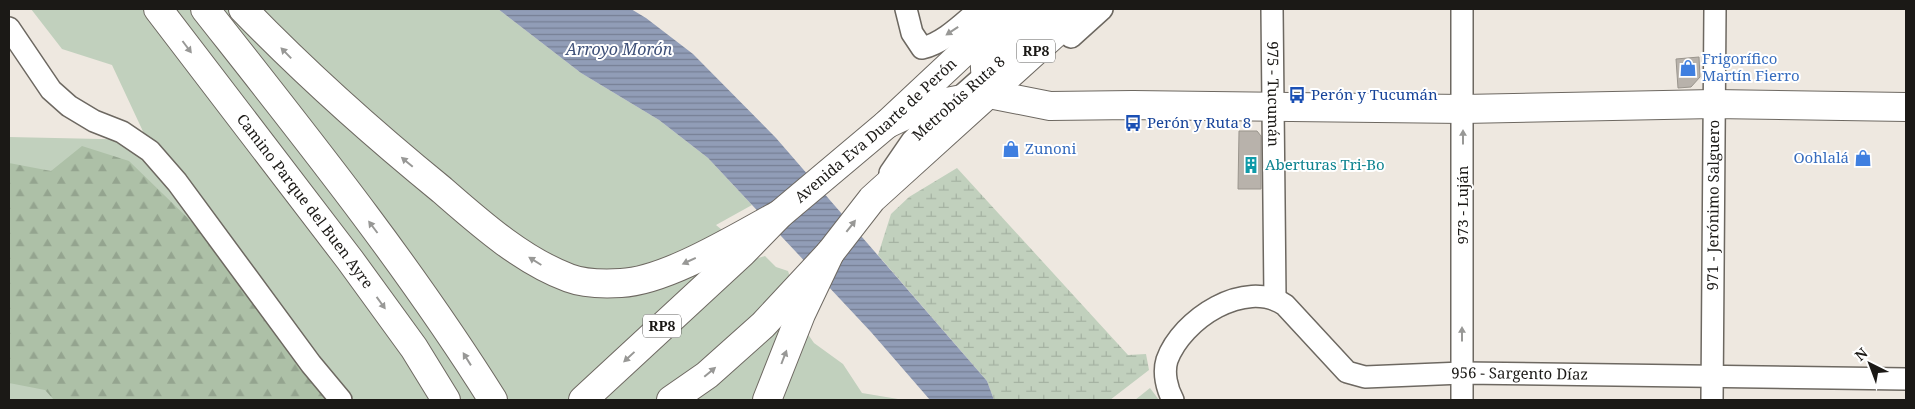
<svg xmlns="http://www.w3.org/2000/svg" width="1915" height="409" font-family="'Noto Serif',serif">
<defs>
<pattern id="forest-firs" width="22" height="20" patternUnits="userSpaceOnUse" patternTransform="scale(1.25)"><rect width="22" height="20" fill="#adc0a7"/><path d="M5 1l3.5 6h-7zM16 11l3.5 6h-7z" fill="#94a48f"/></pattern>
<pattern id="wetland-marsh" width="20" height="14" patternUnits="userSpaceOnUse" patternTransform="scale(1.25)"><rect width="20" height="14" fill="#c1d0bd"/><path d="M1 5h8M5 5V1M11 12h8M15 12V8" fill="none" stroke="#a5b2a2"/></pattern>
<pattern id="water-rules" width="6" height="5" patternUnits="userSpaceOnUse" patternTransform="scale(1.25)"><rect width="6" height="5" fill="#919db7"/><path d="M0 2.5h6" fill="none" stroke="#767f94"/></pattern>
</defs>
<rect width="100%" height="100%" fill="#eee8e0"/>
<g fill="#c1d0bd">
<polygon points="31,9 498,9 581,73 659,120 708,158 752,205 716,225 733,239 583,400 9,400 9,137 147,140 112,65 62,49"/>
<polygon points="765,256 776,267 788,271 790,277 711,359 661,396 655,400 605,400 755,259"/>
<polygon points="785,301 814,343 843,364 862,393 904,400 671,400"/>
<polygon points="1150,388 1159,400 1135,400"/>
</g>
<polygon fill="url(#forest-firs)" points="82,146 129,161 196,226 344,400 54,400 45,390 9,383 9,163 51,171"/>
<polygon fill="url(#wetland-marsh)" points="957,168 1128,355 1146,354 1149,370 1110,400 994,400 987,381 878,255 891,214 909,197"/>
<polygon fill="url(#water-rules)" points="498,9 631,9 646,18 693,54 776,138 987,381 994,400 930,400 871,332 708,158 659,120 581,73"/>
<g fill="#b8b2ab" stroke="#9a958d">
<polygon points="1699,57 1700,77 1691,87 1678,88 1676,59"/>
<polygon points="1239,131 1257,131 1261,136 1261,189 1238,189"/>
</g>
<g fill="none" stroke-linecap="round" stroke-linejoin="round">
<g stroke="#6d6861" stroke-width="24">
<g id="minor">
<path d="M906,9L912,33L922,48C944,43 963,23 980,9"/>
<path id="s1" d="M1272,9L1275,298"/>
<polyline points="9,28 51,90 69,106 94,121 122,132 150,151 177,182 311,364 341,400"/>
<polyline points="1071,37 1102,9"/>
<path id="s2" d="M890,173L912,141L922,131L1059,9"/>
<path id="s3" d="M1173,400C1167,389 1163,373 1167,360C1182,319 1245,278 1285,305L1347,372L1365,377L1462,373L1906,379"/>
<polyline points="1462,400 1462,9"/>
<path id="s4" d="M1712,400L1715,9"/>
</g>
</g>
<g stroke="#6d6861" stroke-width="30">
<g id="major">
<path d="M989,94C988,84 984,73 985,63C987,41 1015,23 1030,9"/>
<polyline points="887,124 925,106 989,94 1050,106 1133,105 1463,109 1714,104 1906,107"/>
<path id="s5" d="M583,400L742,253L780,214L887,124L1010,9"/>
<polyline points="671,400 707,375 763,325 830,253 872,199 1082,9"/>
</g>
</g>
<g stroke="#6d6861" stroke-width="30">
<g id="highway">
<path id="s6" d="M158,9L350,260L414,348L446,400"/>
<path d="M205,9C305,136 407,263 493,400"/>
<path d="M243,9C306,74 372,133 442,190C480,223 521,260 569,278C585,284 604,284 621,283C667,281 739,236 780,214"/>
<polyline points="767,400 801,314 830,253"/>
</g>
</g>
<use href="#minor" stroke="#fff" stroke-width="21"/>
<use href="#major" stroke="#fff" stroke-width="28"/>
<use href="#highway" stroke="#fff" stroke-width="28"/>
</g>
<defs><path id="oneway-solid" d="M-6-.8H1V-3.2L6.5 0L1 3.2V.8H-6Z" transform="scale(1.25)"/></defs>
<g fill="#989896">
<use href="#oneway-solid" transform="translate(952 31) rotate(146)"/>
<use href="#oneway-solid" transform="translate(187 47) rotate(53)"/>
<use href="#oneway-solid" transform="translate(286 53) rotate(-134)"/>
<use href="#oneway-solid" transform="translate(1463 137) rotate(-90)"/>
<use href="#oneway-solid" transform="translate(407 162) rotate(-140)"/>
<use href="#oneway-solid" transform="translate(851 226) rotate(-52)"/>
<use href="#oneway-solid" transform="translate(373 227) rotate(-127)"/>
<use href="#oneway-solid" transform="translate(535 261) rotate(-148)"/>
<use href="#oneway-solid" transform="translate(689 261) rotate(155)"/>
<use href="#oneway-solid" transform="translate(381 303) rotate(54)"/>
<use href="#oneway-solid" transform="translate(1462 334) rotate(-90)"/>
<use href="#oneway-solid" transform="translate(629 357) rotate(137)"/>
<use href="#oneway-solid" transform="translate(784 357) rotate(-69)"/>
<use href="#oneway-solid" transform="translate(467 359) rotate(-122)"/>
<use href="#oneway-solid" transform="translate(710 372) rotate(-40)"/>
</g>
<defs>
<g id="shop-bare" transform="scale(1.35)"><path d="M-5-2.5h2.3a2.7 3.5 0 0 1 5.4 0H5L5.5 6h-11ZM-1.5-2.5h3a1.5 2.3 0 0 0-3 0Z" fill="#3f7fe0" stroke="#fff" stroke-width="2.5" paint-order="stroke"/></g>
<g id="bus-bare" transform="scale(1.35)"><path d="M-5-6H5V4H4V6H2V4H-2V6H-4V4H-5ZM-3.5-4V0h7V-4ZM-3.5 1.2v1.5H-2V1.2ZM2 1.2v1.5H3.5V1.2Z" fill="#1a4fb4" stroke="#fff" stroke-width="2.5" paint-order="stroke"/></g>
<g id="building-bare" transform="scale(1.35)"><path d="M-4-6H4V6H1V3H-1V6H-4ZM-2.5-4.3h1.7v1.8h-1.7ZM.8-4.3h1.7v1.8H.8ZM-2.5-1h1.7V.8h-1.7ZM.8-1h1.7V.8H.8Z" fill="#0f9aa8" stroke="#fff" stroke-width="2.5" paint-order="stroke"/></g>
</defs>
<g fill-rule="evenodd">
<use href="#shop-bare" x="1688" y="68"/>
<use href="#bus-bare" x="1297" y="95"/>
<use href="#bus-bare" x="1133" y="123"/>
<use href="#shop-bare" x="1011" y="149"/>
<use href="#shop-bare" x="1863" y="158"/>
<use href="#building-bare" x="1251" y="165"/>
</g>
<g text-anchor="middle" stroke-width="4" stroke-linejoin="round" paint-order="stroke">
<g fill="#fff" stroke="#5f5e5c" stroke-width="1">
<rect x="1017" y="39.5" width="38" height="23" rx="4"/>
<rect x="643" y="314.5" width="38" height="23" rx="4"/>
</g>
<g font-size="14" font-weight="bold" fill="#1b1916">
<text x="1036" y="56">RP8</text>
<text x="662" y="331">RP8</text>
</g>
<g font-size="15" fill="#366cbe" stroke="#fff" text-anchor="start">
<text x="1702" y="64">Frigorífico<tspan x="1702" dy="17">Martín Fierro</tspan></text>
<text x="1025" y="154">Zunoni</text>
<text x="1849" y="163" text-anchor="end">Oohlalá</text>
</g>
<g font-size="15" fill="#1b1916" stroke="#fff">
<text dy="5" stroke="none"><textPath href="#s1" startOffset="85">975 - Tucumán</textPath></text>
<text dy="5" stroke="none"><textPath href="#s2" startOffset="102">Metrobús Ruta 8</textPath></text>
<text dy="5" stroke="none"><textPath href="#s5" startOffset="398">Avenida Eva Duarte de Perón</textPath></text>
<text dy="5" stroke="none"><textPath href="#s6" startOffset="242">Camino Parque del Buen Ayre</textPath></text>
<text transform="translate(1463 205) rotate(-90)" y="5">973 - Luján</text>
<text dy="5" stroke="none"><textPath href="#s4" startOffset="195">971 - Jerónimo Salguero</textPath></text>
<text dy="5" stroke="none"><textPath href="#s3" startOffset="452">956 - Sargento Díaz</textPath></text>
</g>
<g font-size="15" fill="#164399" stroke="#fff" text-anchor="start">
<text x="1311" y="100">Perón y Tucumán</text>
<text x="1147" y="128">Perón y Ruta 8</text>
</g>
<g font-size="15" fill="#0d838f" stroke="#fff" text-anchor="start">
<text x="1265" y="170">Aberturas Tri-Bo</text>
</g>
<g font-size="16" font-style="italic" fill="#3f5179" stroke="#fff">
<text x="619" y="55">Arroyo Morón</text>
</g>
</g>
<rect width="1915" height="409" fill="none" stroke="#1b1916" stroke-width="20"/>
<g transform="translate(1870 364) rotate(318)" stroke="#ffffff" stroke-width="4" paint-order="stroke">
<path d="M0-4L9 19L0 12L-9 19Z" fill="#1b1916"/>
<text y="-8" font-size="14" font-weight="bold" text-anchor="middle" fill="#1b1916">N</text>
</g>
</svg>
